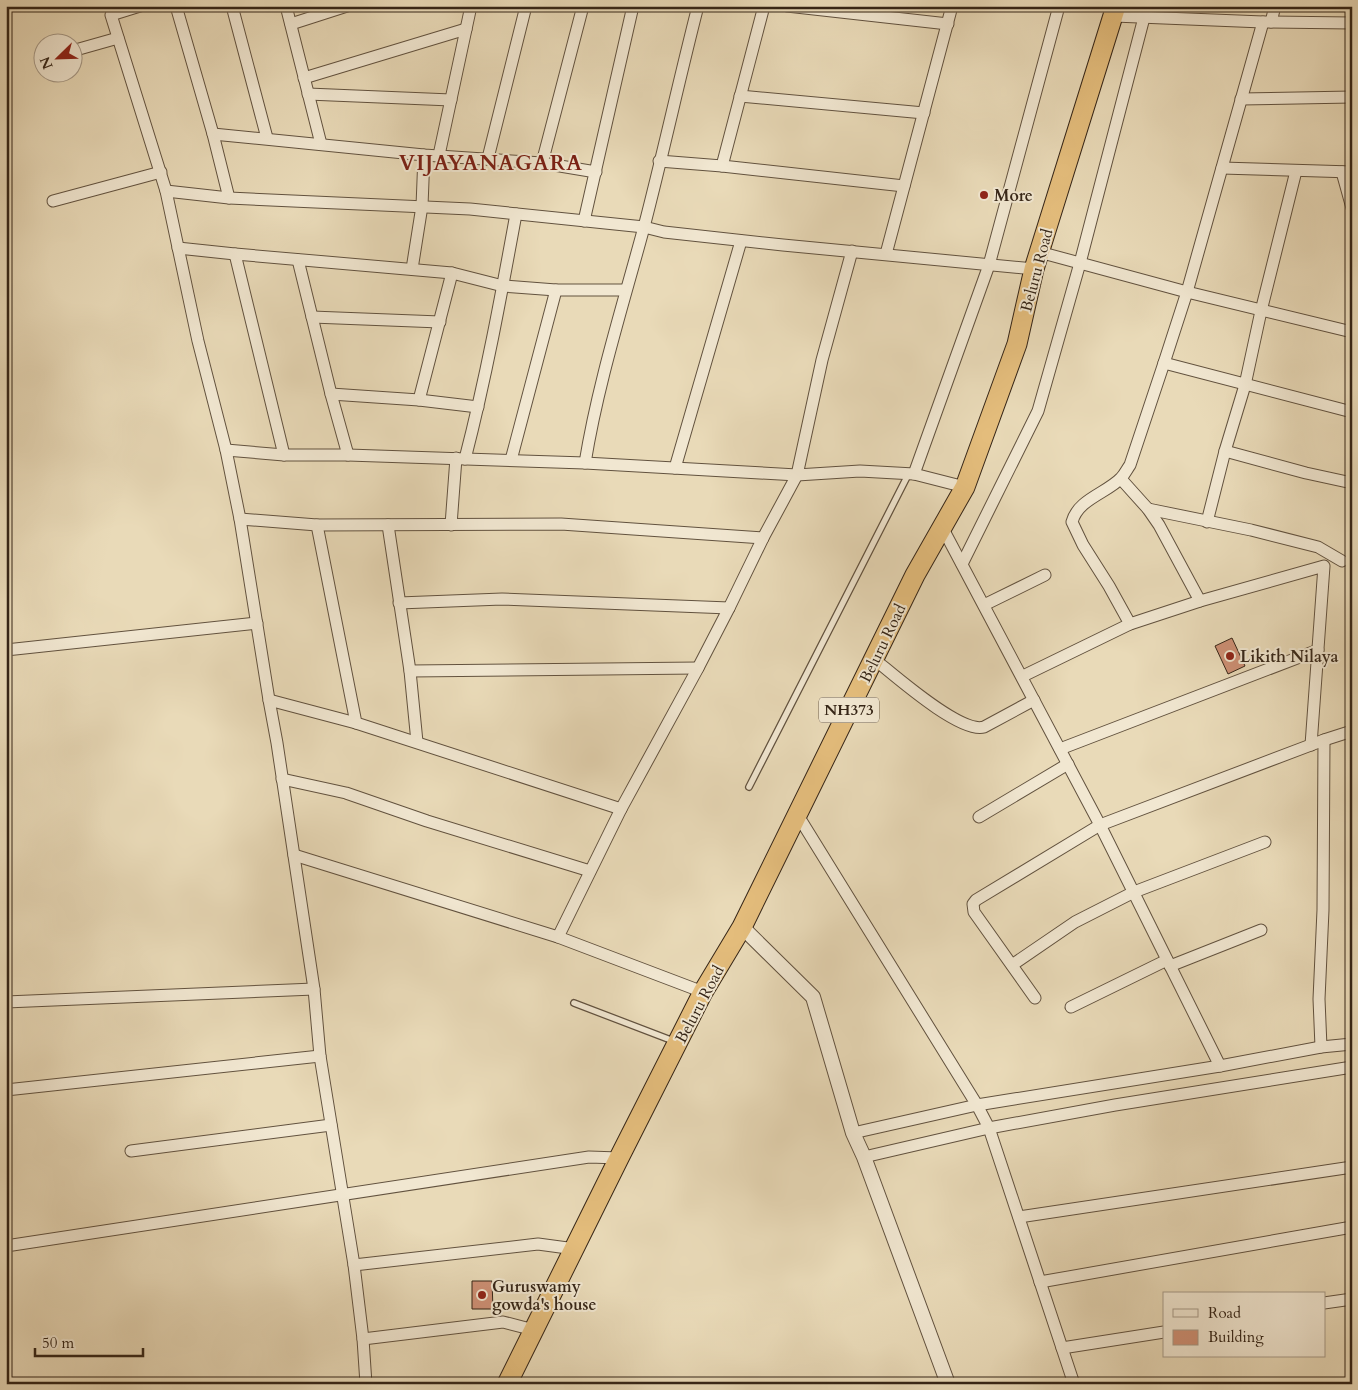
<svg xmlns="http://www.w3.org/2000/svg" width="1358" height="1390" font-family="Cardo,serif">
<rect width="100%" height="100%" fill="#e9dab8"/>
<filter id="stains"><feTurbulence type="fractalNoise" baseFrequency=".004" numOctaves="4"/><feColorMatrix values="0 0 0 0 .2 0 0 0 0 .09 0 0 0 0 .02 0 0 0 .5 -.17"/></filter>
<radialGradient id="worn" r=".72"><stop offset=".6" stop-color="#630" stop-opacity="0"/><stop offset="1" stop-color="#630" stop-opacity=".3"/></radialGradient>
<g fill="#ce9075" stroke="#352517">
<polygon points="1232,638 1245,666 1228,674 1215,646"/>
<polygon points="472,1281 492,1281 493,1309 472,1309"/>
</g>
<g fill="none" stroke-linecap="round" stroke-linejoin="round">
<g stroke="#62523f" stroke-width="8">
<g id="service">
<polyline points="749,787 909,473"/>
<polyline points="574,1003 676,1042"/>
</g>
</g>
<g stroke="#62523f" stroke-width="13">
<g id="minor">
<polyline points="140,6 111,15 166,191 198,341 226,450 240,519 269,700 277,743 314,989 320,1056 354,1265 363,1339 366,1384"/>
<polyline points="176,6 213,134 229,198"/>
<polyline points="232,6 267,138"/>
<polyline points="286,6 321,144"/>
<polyline points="787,6 948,24"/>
<polyline points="1114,16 1263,22 1352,23"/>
<polyline points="1263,22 1187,292 1164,363 1352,412"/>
<polyline points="1271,22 1275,6"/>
<polyline points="291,24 347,6"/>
<polyline points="72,51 118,38"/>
<polyline points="304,78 466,29"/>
<polyline points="308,94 451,100"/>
<polyline points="740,96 924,113"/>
<polyline points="1241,99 1352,97"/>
<polyline points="213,134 424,155 542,163 596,172"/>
<polyline points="439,155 471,6"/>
<polyline points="488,158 526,6"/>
<polyline points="659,161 722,166 904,186"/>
<polyline points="542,163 583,6"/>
<polyline points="722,166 764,6"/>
<polyline points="1222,168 1352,172"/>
<polyline points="1342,172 1352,208"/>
<polyline points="166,191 229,198 470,209 644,227 664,232 783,245 1034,269"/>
<polyline points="53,201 161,172"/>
<polyline points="584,221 633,6"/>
<polyline points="178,248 235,254 452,273 503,286 556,290 625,290"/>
<polyline points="1039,252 1187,292 1352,332"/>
<polyline points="235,254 284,455"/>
<polyline points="886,254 952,6"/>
<polyline points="298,260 331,394 348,455"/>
<polyline points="412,269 422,206 424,155"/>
<polyline points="312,317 440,322"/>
<polyline points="331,394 419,400 478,407"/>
<polyline points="419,400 452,273"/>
<polyline points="226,450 284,455 348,455 585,463 797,475 860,471 914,474 965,487"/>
<polyline points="1225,451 1306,473 1352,483"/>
<path d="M465,459C486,378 501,296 516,214"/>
<polyline points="511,460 556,290"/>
<path d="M585,463C598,383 623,305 644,227C663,154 679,80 698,6"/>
<polyline points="675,468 741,241"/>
<polyline points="914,474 989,265 1059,6"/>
<polyline points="1121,479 1148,509 1159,525 1200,601"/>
<polyline points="1148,509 1251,530 1318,547 1342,561"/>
<polyline points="240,519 317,525 561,524 763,538"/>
<polyline points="1207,522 1225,451 1245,385 1261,311 1296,171"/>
<polyline points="317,525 356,723 621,809"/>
<polyline points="388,525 410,671 417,742"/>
<polyline points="451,525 456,458"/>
<polyline points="942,527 1100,825 1220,1066"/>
<polyline points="962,564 1038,411 1080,263 1147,6"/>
<polyline points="399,603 502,599 729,608"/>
<polyline points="984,605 1045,575"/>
<path d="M1130,624L1109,586L1083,545L1072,522C1078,499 1107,493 1121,478C1125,474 1127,469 1130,465L1164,363"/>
<polyline points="6,650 257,623"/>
<path d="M874,659C893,674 960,734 984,727L1034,700"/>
<polyline points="410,671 698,668"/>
<polyline points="1023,676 1130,624 1200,601 1324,566 1311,745"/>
<polyline points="269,700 356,723"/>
<polyline points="1060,749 1318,650"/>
<polyline points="282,779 346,793 427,821 590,871"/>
<polyline points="797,814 977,1105 989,1128 1074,1384"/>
<polyline points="979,817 1068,764"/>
<polyline points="294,855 558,937"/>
<polyline points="1012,965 1075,922 1134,892 1265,842"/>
<polyline points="1170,966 1261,930"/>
<polyline points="703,992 558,937 621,809 698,668 729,608 763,538 797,475 822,360 852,251"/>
<polyline points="1035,998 974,912 973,904 976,900 1100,825 1324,740 1352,731"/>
<polyline points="6,1002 314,989"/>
<polyline points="1071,1007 1167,960"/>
<polyline points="1321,1047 1319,999 1323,910 1324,740"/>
<polyline points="6,1090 320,1056"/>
<polyline points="853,1133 977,1105 1220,1066 1321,1047 1352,1044"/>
<polyline points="131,1151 331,1125"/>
<polyline points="864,1157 989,1128 1115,1105 1352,1067"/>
<polyline points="1019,1217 1352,1167"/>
<polyline points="6,1246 589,1157 619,1158"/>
<polyline points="354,1265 538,1244 575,1249"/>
<polyline points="1040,1282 1352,1227"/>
<polyline points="1324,1303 1352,1299"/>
<polyline points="363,1339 503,1322 534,1330"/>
<polyline points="1062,1348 1164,1332"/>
</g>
</g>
<g stroke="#62523f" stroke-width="16">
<polyline id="tertiary" points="742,927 813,997 853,1133 864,1157 948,1384"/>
</g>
<g stroke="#352517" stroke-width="21">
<polyline id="trunk" points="507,1384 619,1158 703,992 742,927 915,575 965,487 1017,344 1034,269 1116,6"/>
</g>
<use href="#service" stroke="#f1e7d1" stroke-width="5.5"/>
<use href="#minor" stroke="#f1e7d1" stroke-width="11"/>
<use href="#tertiary" stroke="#f1e7d1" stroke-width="14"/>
<use href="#trunk" stroke="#e4bd7c" stroke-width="19"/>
</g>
<g fill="#8f2418" stroke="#f1e7d1" stroke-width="2">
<circle cx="984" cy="195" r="5"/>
<circle cx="1230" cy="656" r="5"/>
<circle cx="482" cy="1295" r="5"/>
</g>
<g text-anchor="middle" stroke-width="4" stroke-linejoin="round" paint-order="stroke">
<rect fill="#f1e7d1" stroke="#6d5f4f" stroke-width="1" x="819" y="697.5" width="60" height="25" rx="4"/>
<g font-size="15" font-weight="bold" fill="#352517">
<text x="849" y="715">NH373</text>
</g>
<g font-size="16" font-weight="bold" fill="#352517" stroke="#f1e7d1" text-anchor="start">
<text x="994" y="201">More</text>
<text x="1240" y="662">Likith Nilaya</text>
<text x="492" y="1292">Guruswamy<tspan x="492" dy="18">gowda's house</tspan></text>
</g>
<g font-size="16" fill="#352517" stroke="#f1e7d1">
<text transform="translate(1036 270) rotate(-75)" y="6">Beluru Road</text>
<text transform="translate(882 643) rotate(-64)" y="6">Beluru Road</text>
<text transform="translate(699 1004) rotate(-62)" y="6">Beluru Road</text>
</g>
<g font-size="21" font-weight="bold" letter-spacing="1" fill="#7a1f14" stroke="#f1e7d1">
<text x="491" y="170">VIJAYANAGARA</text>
</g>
</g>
<rect width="1358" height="1390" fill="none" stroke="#e9dab8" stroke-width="25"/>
<rect x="8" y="8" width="1343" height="1375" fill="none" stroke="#352517" stroke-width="2.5"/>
<rect x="12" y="12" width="1333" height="1365" fill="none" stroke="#352517"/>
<rect x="1163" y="1292" width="162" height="65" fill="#f1e7d1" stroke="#a69987"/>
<rect x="1173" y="1309" width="25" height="8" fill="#f1e7d1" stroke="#a69987"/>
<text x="1208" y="1318" font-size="15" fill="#352517">Road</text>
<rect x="1173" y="1330" width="25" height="15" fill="#ce9075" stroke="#a69987"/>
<text x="1208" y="1342" font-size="15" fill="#352517">Building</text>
<g transform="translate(58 58) rotate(247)"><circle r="24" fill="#f1e7d1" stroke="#a69987"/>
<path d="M0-4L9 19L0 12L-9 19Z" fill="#8f2418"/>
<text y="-8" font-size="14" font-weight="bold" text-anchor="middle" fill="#352517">N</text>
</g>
<path d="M35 1348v8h108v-8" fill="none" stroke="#352517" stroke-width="2.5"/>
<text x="42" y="1348" font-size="15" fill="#352517" stroke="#f1e7d1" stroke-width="4" paint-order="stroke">50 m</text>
<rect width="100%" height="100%" filter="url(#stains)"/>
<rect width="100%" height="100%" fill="url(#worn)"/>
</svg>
